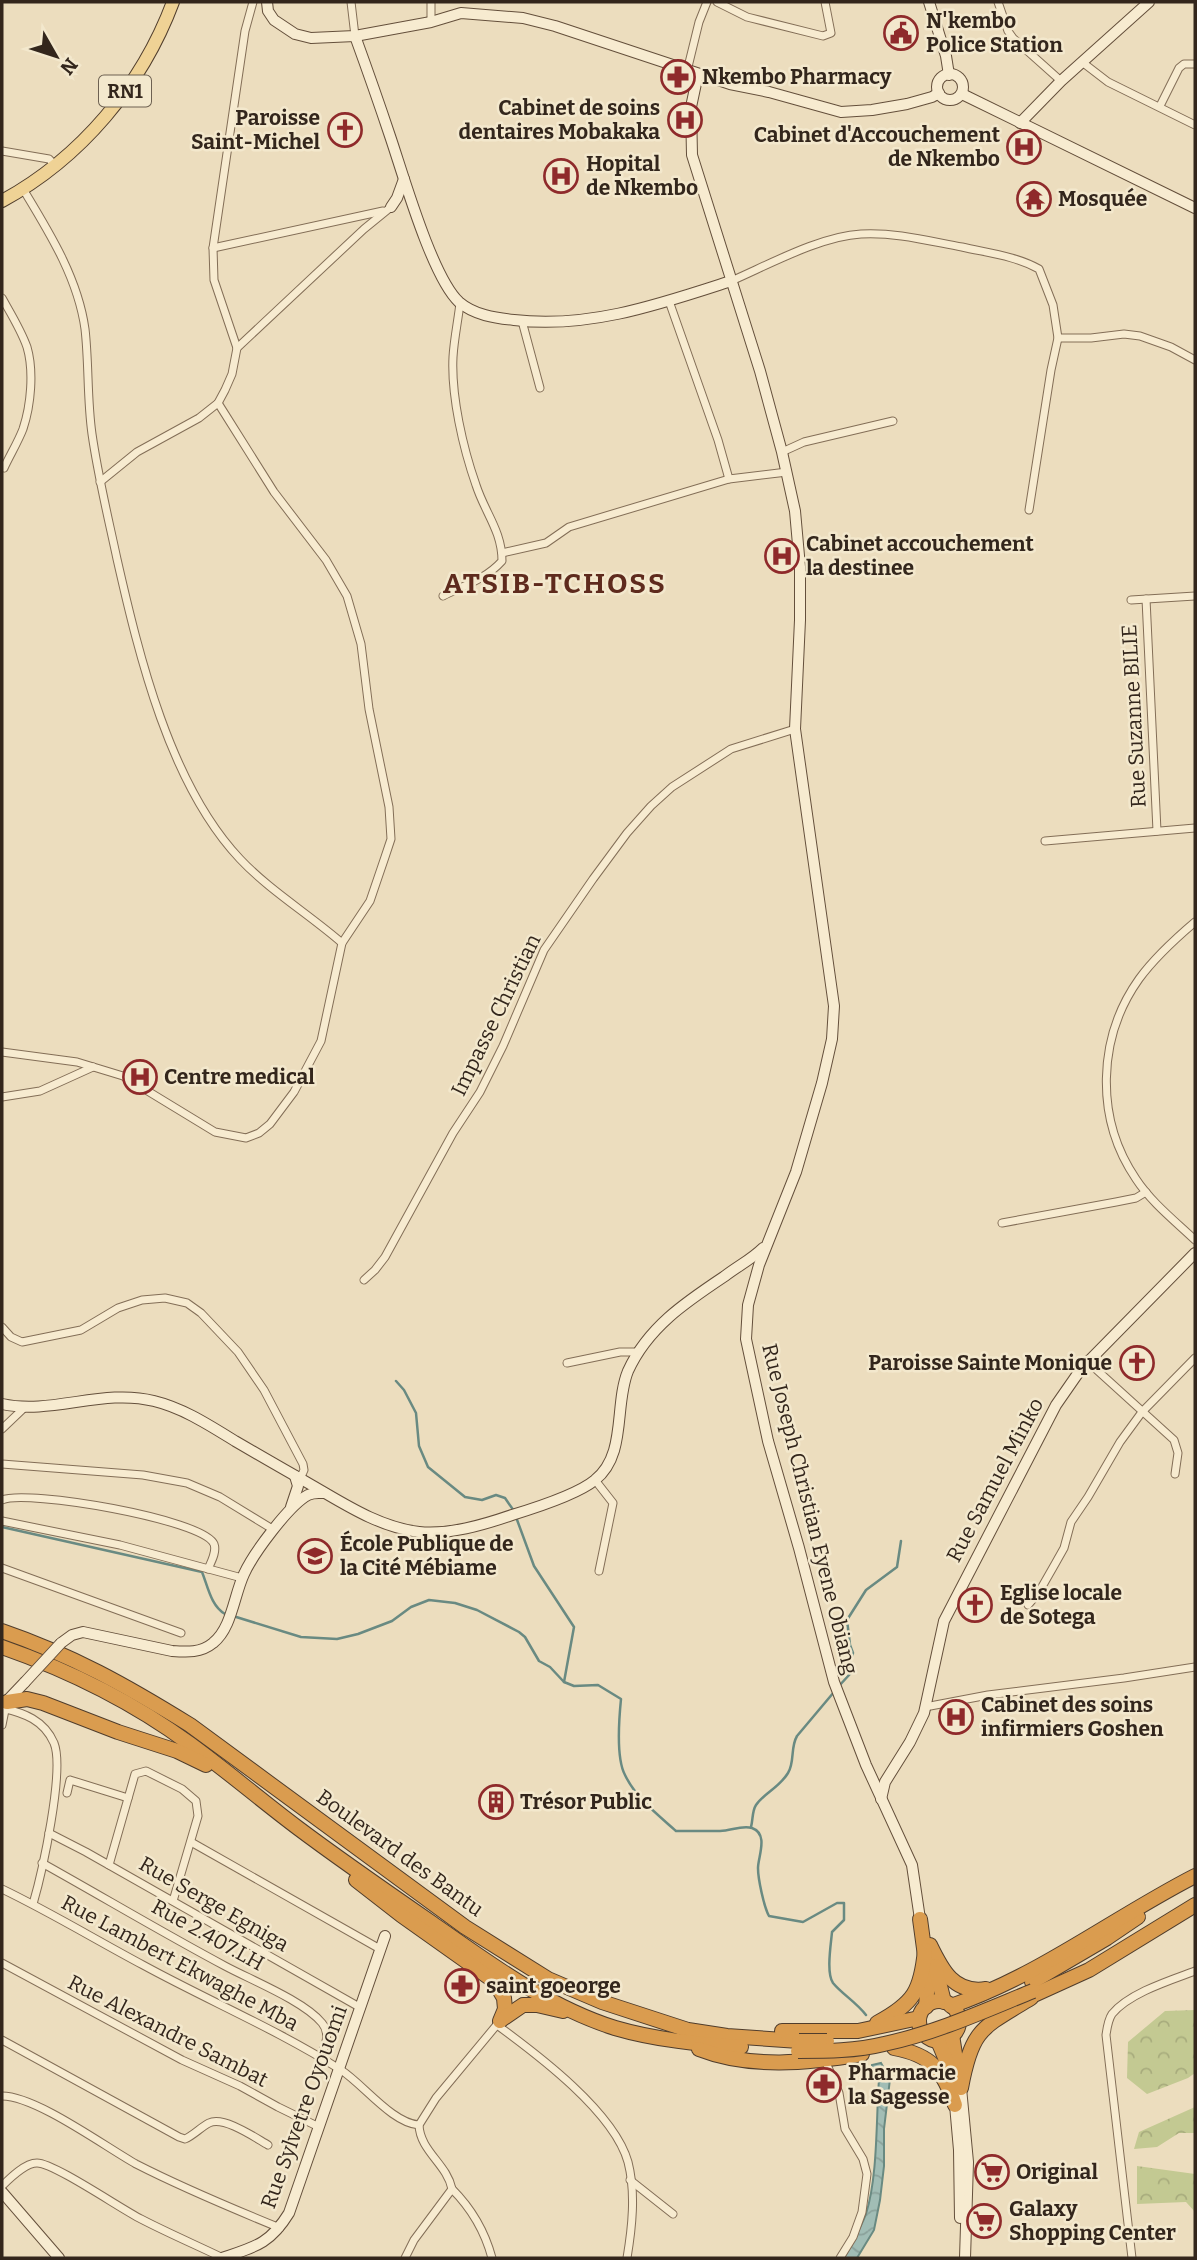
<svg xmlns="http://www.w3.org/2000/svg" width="1197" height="2260" font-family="Bitter,serif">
<defs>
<pattern id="forest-crowns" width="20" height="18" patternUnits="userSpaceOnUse" patternTransform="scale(1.75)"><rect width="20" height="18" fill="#c3c992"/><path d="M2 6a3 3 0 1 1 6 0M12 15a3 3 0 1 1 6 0" fill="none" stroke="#a8ac7d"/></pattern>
<pattern id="water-waves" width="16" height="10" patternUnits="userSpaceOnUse" patternTransform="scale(1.75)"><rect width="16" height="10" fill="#a1bdb5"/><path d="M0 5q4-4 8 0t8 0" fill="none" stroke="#8ba29b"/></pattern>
</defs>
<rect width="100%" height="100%" fill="#ecddbe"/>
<g fill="url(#forest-crowns)">
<polygon points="1195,2010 1195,2073 1188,2078 1147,2094 1127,2078 1128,2042 1165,2011"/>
<polygon points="1195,2107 1195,2133 1179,2133 1157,2147 1134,2149 1139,2132"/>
<polygon points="1137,2166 1195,2174 1195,2212 1186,2202 1137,2204"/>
</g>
<path fill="url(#water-waves)" stroke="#698a82" stroke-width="2" d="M881,2063L890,2079L884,2129V2166L880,2200L874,2230L857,2258H844C851,2244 860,2230 866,2214C878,2176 876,2119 879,2079L873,2077L872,2065Z"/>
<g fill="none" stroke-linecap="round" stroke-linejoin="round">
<g stroke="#698a82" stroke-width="2.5">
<polyline points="396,1381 404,1390 416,1413 419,1446 428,1467 465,1497 482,1500 496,1495 505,1498 514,1511"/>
<path d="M516,1517L534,1566L574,1627L564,1682L574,1686L598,1685L621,1699C619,1719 616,1758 625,1775C636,1798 657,1814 676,1831C691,1831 705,1831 720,1831C731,1831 741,1825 752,1828C769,1834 758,1857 758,1868C758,1879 764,1907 769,1916L803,1922L837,1903H844V1920L832,1932C831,1944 826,1973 833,1983C842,1994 856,2002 866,2015"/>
<path d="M2,1527L202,1572C208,1587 211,1606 225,1614"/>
<polyline points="233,1616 301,1637 337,1639 358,1634 392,1621 411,1607 429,1600 455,1603 477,1610 519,1632 525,1637 539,1661 550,1667 564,1682"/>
<polyline points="838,1687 850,1674 849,1666 853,1653 850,1645 847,1620 866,1590 897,1567 901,1541"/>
<path d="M751,1827C753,1820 752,1811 756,1805C764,1793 779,1788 788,1773C795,1762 790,1748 797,1736L834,1692"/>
</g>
<g stroke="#836e57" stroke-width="9">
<g id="street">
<polyline points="351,2 355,36"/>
<polyline points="717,2 747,17 823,36 831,33 825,2"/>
<polyline points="998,2 1008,31 1013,38 1061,81"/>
<polyline points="431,22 431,2"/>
<polyline points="1082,62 1108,82 1195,125"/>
<polyline points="687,71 699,22 707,2"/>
<polyline points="1160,106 1179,68 1184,64 1195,64"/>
<polyline points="2,151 49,159 55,165"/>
<path d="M23,189C49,232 78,278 85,329C89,364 87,399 92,434C98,476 108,517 117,559C139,656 170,785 240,859C269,890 310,915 342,943"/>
<polyline points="213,248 383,211"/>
<path d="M731,281C768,265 821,236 861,234C895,232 929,241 962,247C988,253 1016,256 1039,269L1053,305L1058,338L1051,370L1029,510"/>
<path d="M2,298C11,314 21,330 27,347C34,371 31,405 23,429C18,442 10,455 4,468"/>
<polyline points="669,301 718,440 729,479"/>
<polyline points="522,321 540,388"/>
<polyline points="1058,338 1091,338 1124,334 1140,336 1171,347 1195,360"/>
<polyline points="237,348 364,229 391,207"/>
<polyline points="782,452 804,442 893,421"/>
<polyline points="100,482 137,452 199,418 218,403 225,390 232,374 237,348 214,280 213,248 245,31 253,2"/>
<polyline points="502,553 546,543 569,527 729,479 787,472"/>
<path d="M443,596C463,586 486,579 502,561C502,531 485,513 476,485C463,448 451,396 453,357C454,339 458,321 460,303"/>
<polyline points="1146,599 1157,831"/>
<polyline points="1131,600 1195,596"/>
<polyline points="1045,841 1195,828"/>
<path d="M1195,922C1175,939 1155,957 1139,979C1097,1038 1095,1119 1136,1179C1151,1202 1175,1221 1195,1240"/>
<polyline points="2,1052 77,1062 123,1076 215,1132 246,1138 259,1133 270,1124 294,1092 321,1041 342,943 370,901 385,857 391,839 389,807 369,709 361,644 347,596 326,560 274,492 218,403"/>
<polyline points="2,1097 40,1091 93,1067"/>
<polyline points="1002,1223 1116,1202 1136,1198 1146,1192"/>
<polyline points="364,1280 375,1270 385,1257 453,1133 480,1092 503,1046 544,950 593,879 627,833 651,806 672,787 731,749 795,729"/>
<polyline points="2,1327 11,1337 22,1342 81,1330 118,1308 142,1300 165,1298 187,1303 201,1313 238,1352 264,1390 303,1464 304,1470 300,1479"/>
<polyline points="1088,1362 1174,1440 1178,1453 1175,1474"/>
<polyline points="567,1363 620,1352 638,1352"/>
<polyline points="2,1429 24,1408"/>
<polyline points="2,1464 143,1475 187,1483 220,1497 274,1530"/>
<polyline points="595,1480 613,1503 599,1571"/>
<path d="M2,1500C26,1489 203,1519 214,1544C217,1552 211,1562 208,1569"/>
<polyline points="2,1521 120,1545 242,1578"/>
<polyline points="2,1568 181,1633"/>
<polyline points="1028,1605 1039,1592 1055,1564 1064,1548 1071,1522 1088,1497 1120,1442 1142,1412 1195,1358"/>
<polyline points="925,1707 988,1695 1124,1678 1195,1667"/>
<path d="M2,1708C24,1713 44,1720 54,1743C65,1770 42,1873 33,1904"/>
<polyline points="2,1725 6,1705"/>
<polyline points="67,1793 70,1780 128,1798"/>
<polyline points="49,1833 86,1852 361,2008"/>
<polyline points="191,1842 380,1949"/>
<path d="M42,1863C103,1897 163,1933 225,1966C251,1980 304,2001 322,2023C331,2034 325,2046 320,2058"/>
<polyline points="109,1865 135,1774 146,1771 182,1789 196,1801 198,1816 173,1901"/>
<path d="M2,1889C50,1912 96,1940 143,1965C209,2001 278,2030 341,2070C364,2085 392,2123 419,2125"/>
<polyline points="2,1963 182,2060 240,2086 278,2107 319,2127"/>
<path d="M497,2025C538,2055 614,2112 628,2162C636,2193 632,2228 627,2258"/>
<path d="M2,2040L179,2137L185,2139C194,2135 201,2127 209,2123C224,2116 254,2137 268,2145"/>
<polyline points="825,2060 839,2093 845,2129 863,2159 867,2174 862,2212 853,2237 840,2258"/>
<path d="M2,2096C36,2096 104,2146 136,2164C183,2188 231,2208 280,2228"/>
<polyline points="630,2180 673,2214"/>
<path d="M2,2186C10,2178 25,2163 37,2163C54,2163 121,2209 141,2219C168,2233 196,2245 223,2258"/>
<path d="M452,2189C471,2208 485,2232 492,2258"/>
<path d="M405,2258L414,2240L452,2189C447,2164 420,2151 419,2125L436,2098L500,2021"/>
<path d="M1132,2258L1106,2035C1107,2028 1108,2020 1112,2014C1129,1993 1171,1980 1195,1971"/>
</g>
</g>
<g stroke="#644f3b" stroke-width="12">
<g id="secondary">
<polyline points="267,2 268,11 274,20 295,34 311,38 355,36 431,22 461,13 523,18 555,26 730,84 769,92 841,112 872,110 907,104 932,97 939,93"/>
<polyline points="929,2 946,56 949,75"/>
<path d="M355,36C367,69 379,103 390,136C403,174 432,277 459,302C474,315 495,318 514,320C589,329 660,304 731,281"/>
<polyline points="698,74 691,107 692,155 760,371 782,452 795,511 800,567 800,620 795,729 834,1006 832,1039 822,1083 796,1172 759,1265 748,1305 746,1339 768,1441 799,1548 834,1682 866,1765 912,1865 920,1919"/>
<circle cx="950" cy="87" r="13"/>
<polyline points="962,94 1195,208"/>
<polyline points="1020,123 1061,81 1149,2"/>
<polyline points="391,207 397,198 404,179"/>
<path d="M2,1404C52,1415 103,1388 154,1401C183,1408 209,1425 235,1441C259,1455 283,1469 308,1483C343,1503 378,1527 419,1532C449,1535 483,1525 512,1515C535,1508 577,1495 595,1480C627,1455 614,1405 628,1371C648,1327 686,1302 725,1276C738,1266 752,1259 763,1248"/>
<polyline points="291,1507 298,1486 295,1476"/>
<path d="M61,1643L72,1635L83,1632L172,1651C187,1652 201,1653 213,1643C232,1628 234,1595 244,1574C253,1554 289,1505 308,1495C314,1492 318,1493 324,1493"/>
<polyline points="5,1703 25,1682"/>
<polyline points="881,1799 885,1782 910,1742 924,1713 944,1621 1056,1405 1081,1369 1195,1253"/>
<polyline points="961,2088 968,2162 965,2258"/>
<polyline points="955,2105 959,2150 960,2218"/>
<polyline points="2,2192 59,2258"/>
<path d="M222,2258C255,2247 270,2244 289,2213L385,1936"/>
</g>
</g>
<g stroke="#503d2c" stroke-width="14">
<path id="primary" d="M2,201C81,158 142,85 173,2"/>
</g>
<g stroke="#503d2c" stroke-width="16">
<g id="highway">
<path d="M2,1631C72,1655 127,1686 190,1725L465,1927L548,1979L602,2002L688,2030L727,2036L799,2041"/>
<path d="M2,1647C68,1670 133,1702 190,1744C227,1771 262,1801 298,1828C342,1861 387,1892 432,1923C489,1963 548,2007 615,2028C656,2040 699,2044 741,2047"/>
<polyline points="7,1702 27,1699 43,1703 118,1732 177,1751 206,1765"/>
<polyline points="356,1880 401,1915 494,1981 504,1998 505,2009 500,2021"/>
<polyline points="920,1919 928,1978 926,2007"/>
<path d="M930,1945C942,1970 954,1994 986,1989"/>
<polyline points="935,1966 944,2002"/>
<polyline points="1032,1982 1107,1938 1138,1917"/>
<polyline points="1023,2000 1089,1970 1195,1905"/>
<circle cx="939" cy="2021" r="20"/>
<path d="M951,2006C1039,1976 1113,1918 1195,1876"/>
<polyline points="501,2020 523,2005 537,2005 563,2011"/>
<path d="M877,2023C914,2003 921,1991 925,1950"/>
<polyline points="782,2031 858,2031 919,2018"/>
<polyline points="952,2035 958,2073"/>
<polyline points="938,2041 946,2060 951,2083"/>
<path d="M894,2048C932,2055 943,2070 955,2105"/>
<path d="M699,2049C750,2069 809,2063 862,2054"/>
<path d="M961,2088C972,2028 982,2028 1031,1998"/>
</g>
</g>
<use href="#street" stroke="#f7ebd0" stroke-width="7"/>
<use href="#secondary" stroke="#f7ebd0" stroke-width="10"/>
<use href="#primary" stroke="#efd295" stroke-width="12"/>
<use href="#highway" stroke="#da9c4f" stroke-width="14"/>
<g stroke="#644f3b" stroke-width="12" stroke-linecap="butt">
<polyline id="secondary-bridge" points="25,1682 61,1643"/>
</g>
<g stroke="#503d2c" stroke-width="16" stroke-linecap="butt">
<g id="highway-bridge">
<polyline points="799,2041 827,2041"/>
<path d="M798,2051C827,2051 856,2051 884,2044C936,2033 984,2011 1033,1991"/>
</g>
</g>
<use href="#secondary-bridge" stroke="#f7ebd0" stroke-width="10"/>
<use href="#highway-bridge" stroke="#da9c4f" stroke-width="14"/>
</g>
<defs>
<g id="civic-ring" transform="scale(1.75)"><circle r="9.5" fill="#f3e8cd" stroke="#8f2a2b" stroke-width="1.5"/><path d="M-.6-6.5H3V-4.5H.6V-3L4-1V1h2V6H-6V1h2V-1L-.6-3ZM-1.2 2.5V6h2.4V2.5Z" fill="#8f2a2b"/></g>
<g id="pharmacy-ring" transform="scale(1.75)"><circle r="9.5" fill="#f3e8cd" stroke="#8f2a2b" stroke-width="1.5"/><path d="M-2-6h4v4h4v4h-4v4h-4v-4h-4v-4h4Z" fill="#8f2a2b"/></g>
<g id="hospital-ring" transform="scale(1.75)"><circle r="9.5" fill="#f3e8cd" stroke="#8f2a2b" stroke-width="1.5"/><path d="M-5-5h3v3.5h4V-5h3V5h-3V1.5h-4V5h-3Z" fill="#8f2a2b"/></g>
<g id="church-ring" transform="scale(1.75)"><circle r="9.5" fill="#f3e8cd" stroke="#8f2a2b" stroke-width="1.5"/><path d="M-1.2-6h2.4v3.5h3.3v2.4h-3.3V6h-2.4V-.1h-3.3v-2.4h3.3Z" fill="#8f2a2b"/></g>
<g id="temple-ring" transform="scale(1.75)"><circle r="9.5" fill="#f3e8cd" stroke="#8f2a2b" stroke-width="1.5"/><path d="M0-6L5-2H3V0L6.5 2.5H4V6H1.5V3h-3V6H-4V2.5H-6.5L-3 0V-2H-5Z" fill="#8f2a2b"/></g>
<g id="school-ring" transform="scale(1.75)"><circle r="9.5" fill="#f3e8cd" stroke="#8f2a2b" stroke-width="1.5"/><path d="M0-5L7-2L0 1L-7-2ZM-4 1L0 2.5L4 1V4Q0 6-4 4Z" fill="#8f2a2b"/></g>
<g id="building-ring" transform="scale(1.75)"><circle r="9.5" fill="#f3e8cd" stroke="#8f2a2b" stroke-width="1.5"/><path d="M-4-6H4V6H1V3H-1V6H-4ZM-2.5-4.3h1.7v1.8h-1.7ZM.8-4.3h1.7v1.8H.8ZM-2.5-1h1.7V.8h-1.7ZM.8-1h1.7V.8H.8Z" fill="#8f2a2b"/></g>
<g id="supermarket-ring" transform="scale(1.75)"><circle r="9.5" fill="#f3e8cd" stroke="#8f2a2b" stroke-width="1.5"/><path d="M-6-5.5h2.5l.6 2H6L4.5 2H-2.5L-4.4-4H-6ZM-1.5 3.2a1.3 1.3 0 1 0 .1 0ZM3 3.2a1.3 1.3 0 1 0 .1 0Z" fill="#8f2a2b"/></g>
</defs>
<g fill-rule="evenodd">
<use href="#civic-ring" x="901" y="33"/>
<use href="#pharmacy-ring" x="678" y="77"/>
<use href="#hospital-ring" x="685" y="120"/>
<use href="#church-ring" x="345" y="130"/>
<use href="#hospital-ring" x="1024" y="147"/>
<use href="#hospital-ring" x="561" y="176"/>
<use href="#temple-ring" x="1034" y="199"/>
<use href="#hospital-ring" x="782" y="556"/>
<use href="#hospital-ring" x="140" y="1077"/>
<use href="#church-ring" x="1137" y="1363"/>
<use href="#school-ring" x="315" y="1556"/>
<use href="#church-ring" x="975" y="1605"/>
<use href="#hospital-ring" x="956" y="1717"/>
<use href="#building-ring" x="496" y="1802"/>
<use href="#pharmacy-ring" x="462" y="1986"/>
<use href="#pharmacy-ring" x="824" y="2085"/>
<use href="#supermarket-ring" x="992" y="2172"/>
<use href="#supermarket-ring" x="984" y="2221"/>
</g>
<g text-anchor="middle" stroke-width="5" stroke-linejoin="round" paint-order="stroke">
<rect fill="#f3e8cd" stroke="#6d6051" stroke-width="2" x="99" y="75.5" width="52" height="31" rx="5"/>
<g font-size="19" font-weight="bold" fill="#33261c">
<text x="125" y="98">RN1</text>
</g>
<g font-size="21" font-weight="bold" fill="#33261c" stroke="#f3e8cd" text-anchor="start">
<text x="926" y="28">N'kembo<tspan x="926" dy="24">Police Station</tspan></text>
<text x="702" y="84">Nkembo Pharmacy</text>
<text x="660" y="115" text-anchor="end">Cabinet de soins<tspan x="660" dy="24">dentaires Mobakaka</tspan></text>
<text x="320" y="125" text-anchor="end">Paroisse<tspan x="320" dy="24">Saint-Michel</tspan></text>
<text x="1000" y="142" text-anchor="end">Cabinet d'Accouchement<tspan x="1000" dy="24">de Nkembo</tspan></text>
<text x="586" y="171">Hopital<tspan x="586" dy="24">de Nkembo</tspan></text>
<text x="1058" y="206">Mosquée</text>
<text x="806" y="551">Cabinet accouchement<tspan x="806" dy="24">la destinee</tspan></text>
<text x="164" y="1084">Centre medical</text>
<text x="1112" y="1370" text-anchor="end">Paroisse Sainte Monique</text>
<text x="340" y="1551">École Publique de<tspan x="340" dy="24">la Cité Mébiame</tspan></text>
<text x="1000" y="1600">Eglise locale<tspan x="1000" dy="24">de Sotega</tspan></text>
<text x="981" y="1712">Cabinet des soins<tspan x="981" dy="24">infirmiers Goshen</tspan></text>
<text x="520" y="1809">Trésor Public</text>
<text x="486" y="1993">saint goeorge</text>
<text x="848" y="2080">Pharmacie<tspan x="848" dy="24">la Sagesse</tspan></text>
<text x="1016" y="2179">Original</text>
<text x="1009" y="2216">Galaxy<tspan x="1009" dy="24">Shopping Center</tspan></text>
</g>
<g font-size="21" fill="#33261c" stroke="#f3e8cd">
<text transform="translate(1134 716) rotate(-93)" y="7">Rue Suzanne BILIE</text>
<text transform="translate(496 1015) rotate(-64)" y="7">Impasse Christian</text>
<text transform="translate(995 1480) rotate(-62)" y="7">Rue Samuel Minko</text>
<text transform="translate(810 1509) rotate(76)" y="7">Rue Joseph Christian Eyene Obiang</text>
<text transform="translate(400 1853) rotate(36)" y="7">Boulevard des Bantu</text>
<text transform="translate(214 1904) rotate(30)" y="7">Rue Serge Egniga</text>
<text transform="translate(208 1935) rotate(29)" y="7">Rue 2.407.LH</text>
<text transform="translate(180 1963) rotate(28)" y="7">Rue Lambert Ekwaghe Mba</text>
<text transform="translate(168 2031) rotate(27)" y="7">Rue Alexandre Sambat</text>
<text transform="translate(304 2107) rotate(-70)" y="7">Rue Sylvetre Oyouomi</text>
</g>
<g font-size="28" font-weight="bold" letter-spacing="2" fill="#5e2a1d" stroke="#f3e8cd">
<text x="555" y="593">ATSIB-TCHOSS</text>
</g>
</g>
<rect width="1197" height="2260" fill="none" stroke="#33261c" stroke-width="7"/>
<g transform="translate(56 56) rotate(129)" stroke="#f3e8cd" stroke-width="5" paint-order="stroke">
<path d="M0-5L12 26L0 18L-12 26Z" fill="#33261c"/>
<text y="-10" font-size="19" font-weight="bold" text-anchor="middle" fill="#33261c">N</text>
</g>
</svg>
